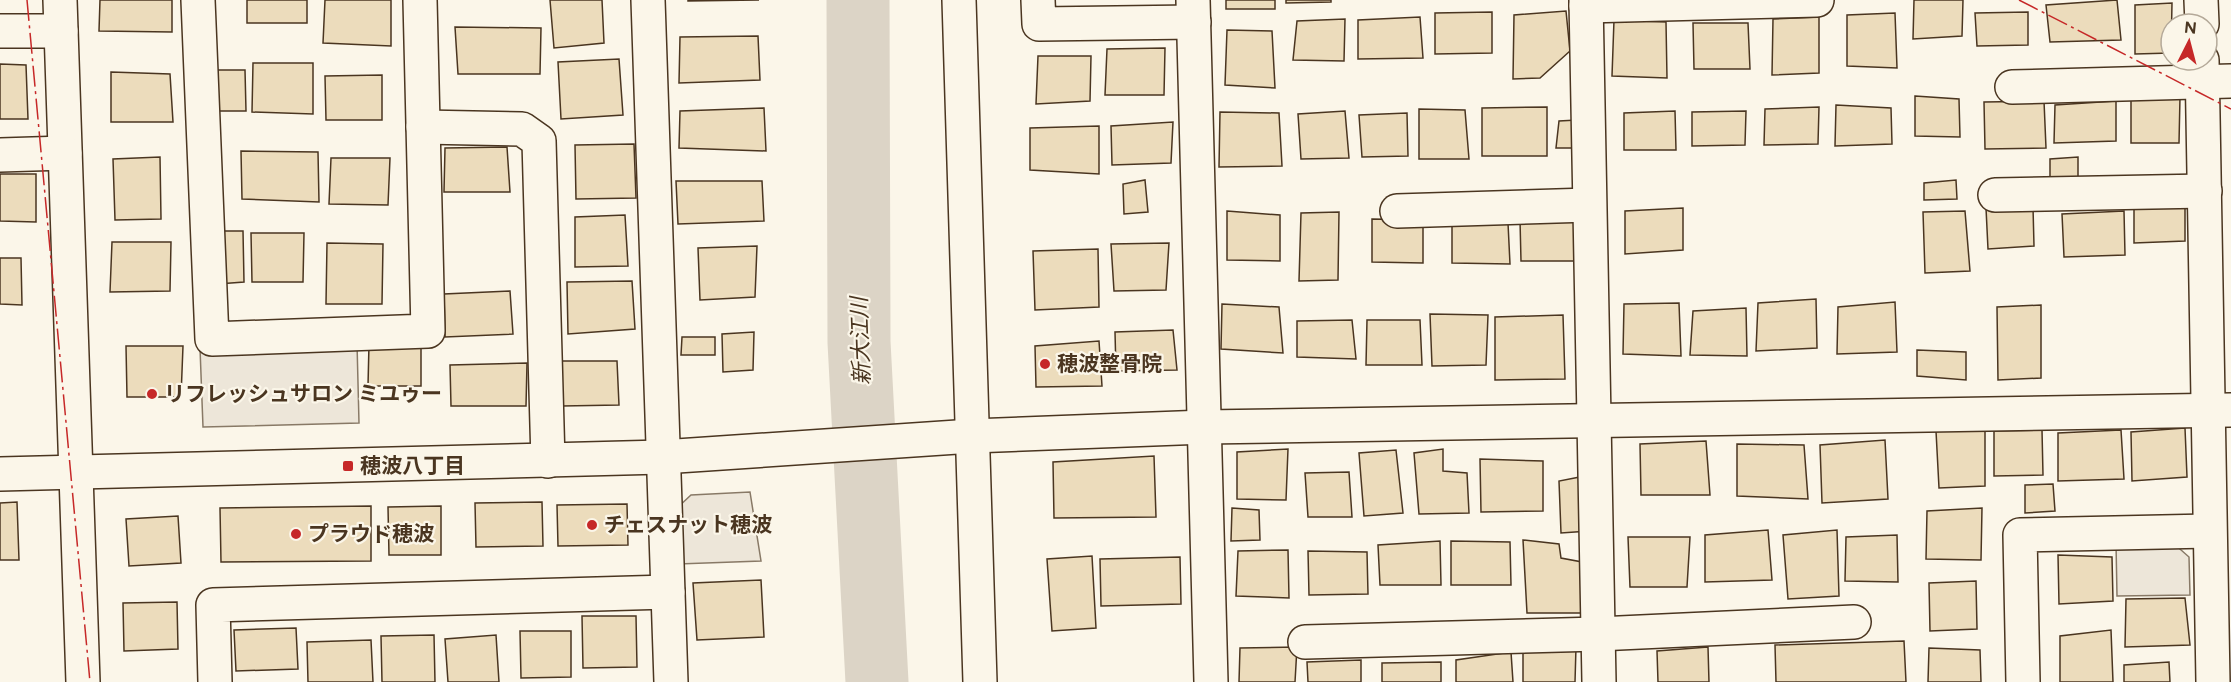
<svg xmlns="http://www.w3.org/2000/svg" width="2231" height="682" font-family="Figtree,'Noto Sans JP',sans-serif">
<rect width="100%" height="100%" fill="#fbf6e9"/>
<g fill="#ede6d9" stroke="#887966" stroke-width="1.5">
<polygon points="357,343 359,423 203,427 200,348"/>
<polygon points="750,492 761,561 678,564 676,509 691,495"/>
<polygon points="2172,542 2189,557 2190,595 2117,596 2116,543"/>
</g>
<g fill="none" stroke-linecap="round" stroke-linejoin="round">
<polyline stroke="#dcd4c6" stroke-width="63" points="858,0 859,342 877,682"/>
</g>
<g fill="#ecdcbc" stroke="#4a3520" stroke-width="1.5">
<polygon points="100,0 172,0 172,32 99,31"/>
<rect x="247" y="0" width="60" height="23"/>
<polygon points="325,0 391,0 391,46 323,43"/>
<polygon points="550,0 602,0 604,43 554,48"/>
<polygon points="688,0 759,0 688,1"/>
<rect x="1226" y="0" width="49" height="9"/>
<polygon points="1286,0 1331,0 1331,2 1286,3"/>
<polygon points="1914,0 1963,0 1962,36 1913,39"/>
<polygon points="2117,0 2121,40 2050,42 2046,5"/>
<polygon points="2172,3 2171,53 2135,54 2135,5"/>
<polygon points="1566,11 1570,51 1540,78 1513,79 1514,15"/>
<polygon points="1492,12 1492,53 1435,54 1435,13"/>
<polygon points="2028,12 2028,45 1977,46 1975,13"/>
<polygon points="1895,13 1897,68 1847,66 1847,15"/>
<polygon points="1420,17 1423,58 1358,59 1358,20"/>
<polygon points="1819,17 1819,73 1772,75 1773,19"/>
<polygon points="1345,19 1344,61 1293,60 1297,21"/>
<polygon points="1614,20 1666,22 1667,78 1612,76"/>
<polygon points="1693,23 1748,23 1750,69 1694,69"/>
<polygon points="455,27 541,28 540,74 458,74"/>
<polygon points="1227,30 1272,31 1275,88 1225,85"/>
<polygon points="758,36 760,80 679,83 680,37"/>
<polygon points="1165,48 1164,95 1105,95 1107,49"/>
<polygon points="1038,56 1091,56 1090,101 1036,104"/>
<polygon points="619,59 623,115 561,119 558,62"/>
<polygon points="253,63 313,63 313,114 252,112"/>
<polygon points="0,64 26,65 28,119 0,119"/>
<polygon points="211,70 245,70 246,111 213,111"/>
<polygon points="111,72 170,74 173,122 111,122"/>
<polygon points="382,75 382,120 326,120 325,76"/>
<polygon points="1915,96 1959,99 1960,137 1915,136"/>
<polygon points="2180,97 2179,143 2131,143 2131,99"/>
<polygon points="2044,101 2046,148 1985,149 1984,102"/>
<polygon points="2116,101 2116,141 2054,143 2055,105"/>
<polygon points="1836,105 1891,108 1892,144 1835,146"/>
<polygon points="1547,107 1547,156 1482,156 1482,108"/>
<polygon points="1819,107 1818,144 1764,145 1765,109"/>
<polygon points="764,108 766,151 679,148 680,111"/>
<polygon points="1419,109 1465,110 1469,159 1419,159"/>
<polygon points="1345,111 1349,158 1301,159 1298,114"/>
<polygon points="1675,111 1676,150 1624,150 1624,113"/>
<polygon points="1746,111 1745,145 1692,146 1692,112"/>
<polygon points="1220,112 1279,113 1282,166 1219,167"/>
<polygon points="1407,113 1408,156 1362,157 1359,115"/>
<polygon points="1577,120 1577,148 1556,148 1559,121"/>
<polygon points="1173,122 1171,163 1112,165 1111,126"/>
<polygon points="1099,126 1099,174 1030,170 1030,128"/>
<polygon points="634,144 636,198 576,199 575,145"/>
<polygon points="507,147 510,192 444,192 445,148"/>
<polygon points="241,151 318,152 319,202 242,199"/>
<polygon points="160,157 161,219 115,220 113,159"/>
<polygon points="2078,157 2078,182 2050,182 2050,159"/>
<polygon points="331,158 390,158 388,205 329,204"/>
<polygon points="0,174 36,174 36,222 0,221"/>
<polygon points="1145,180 1148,212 1124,214 1123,184"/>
<polygon points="1956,180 1957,199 1924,200 1924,183"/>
<polygon points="676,181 762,181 764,221 678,224"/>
<polygon points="2134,204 2185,204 2185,241 2134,243"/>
<polygon points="2033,207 2034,246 1988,249 1986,208"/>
<polygon points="1683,208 1683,250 1625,254 1625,211"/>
<polygon points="1227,211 1280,215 1280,261 1227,260"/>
<polygon points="1965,211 1970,271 1925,273 1923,212"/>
<polygon points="2124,211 2125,255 2064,257 2062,214"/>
<polygon points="1339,212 1338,280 1299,281 1301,213"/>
<polygon points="625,215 628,266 575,267 575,217"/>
<polygon points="1579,218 1581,261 1521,261 1520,220"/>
<polygon points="1372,219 1423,220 1423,263 1372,262"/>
<polygon points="1508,223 1510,264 1452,263 1452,224"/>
<polygon points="217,231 243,231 244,282 218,284"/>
<polygon points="251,233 304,233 303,282 252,282"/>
<polygon points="112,242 171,242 170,291 110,292"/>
<polygon points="327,243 383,244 382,304 326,304"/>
<polygon points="1169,243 1166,290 1114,291 1111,244"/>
<polygon points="757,246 755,297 700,300 698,248"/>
<polygon points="1098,249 1099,307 1035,310 1033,251"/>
<polygon points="0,258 21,258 22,305 0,304"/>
<polygon points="632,281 635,329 568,334 567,282"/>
<polygon points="510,291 513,334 445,337 444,294"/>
<polygon points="1816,299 1817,348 1756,351 1758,303"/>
<polygon points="1895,302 1897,352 1837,354 1838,307"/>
<polygon points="1679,303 1681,356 1623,354 1624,304"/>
<polygon points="1222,304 1279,307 1283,353 1221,349"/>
<polygon points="2041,305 2041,378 1998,380 1997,307"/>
<polygon points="1746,308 1747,356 1690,355 1693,311"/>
<polygon points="1430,314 1488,315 1486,365 1432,366"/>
<polygon points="1563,315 1565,379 1495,380 1495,317"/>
<polygon points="1352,320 1356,359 1297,357 1297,321"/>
<polygon points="1367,320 1420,320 1422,365 1366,365"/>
<polygon points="1173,330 1177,370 1116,371 1115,332"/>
<polygon points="754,332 753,370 723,372 722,334"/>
<polygon points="682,337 715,337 715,355 681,355"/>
<polygon points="1099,341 1102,386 1036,387 1035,346"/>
<polygon points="369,344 421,346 421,386 368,386"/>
<polygon points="126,346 183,346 181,397 127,397"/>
<polygon points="1917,350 1966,352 1966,380 1917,376"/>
<polygon points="561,361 617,361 619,405 562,406"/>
<polygon points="527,363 526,406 451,406 450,365"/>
<polygon points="1985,427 1985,486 1939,488 1936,431"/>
<polygon points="2185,428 2187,477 2132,481 2131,432"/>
<polygon points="2042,430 2043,475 1994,476 1994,431"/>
<polygon points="2121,430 2124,479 2058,481 2058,433"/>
<polygon points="1885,440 1888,499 1822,503 1820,445"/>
<polygon points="1706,441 1710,495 1641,495 1640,444"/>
<polygon points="1737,444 1804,445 1808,499 1737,496"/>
<polygon points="1288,449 1286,500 1237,499 1237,452"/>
<polygon points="1443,449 1443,471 1467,473 1469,513 1419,514 1414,453"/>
<polygon points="1396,450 1403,513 1364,516 1359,453"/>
<polygon points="1154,456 1156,517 1054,518 1053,462"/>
<polygon points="1480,459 1543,461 1543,511 1481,512"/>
<polygon points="1349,472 1352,517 1308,517 1305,473"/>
<polygon points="1585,476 1589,531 1561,533 1559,481"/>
<polygon points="2053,484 2055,511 2025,513 2025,485"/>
<polygon points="17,502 19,560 0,560 0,503"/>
<polygon points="542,502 543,546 476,547 475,503"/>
<polygon points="627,504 628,545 558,546 557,505"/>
<polygon points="371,506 371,561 221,562 220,508"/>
<polygon points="441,506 441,555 389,555 388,507"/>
<polygon points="1232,508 1259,510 1260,540 1231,541"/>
<polygon points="1982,508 1981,560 1926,559 1927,511"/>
<polygon points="178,516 181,563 129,566 126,519"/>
<polygon points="1768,530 1772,580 1705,582 1705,535"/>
<polygon points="1837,530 1839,596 1788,599 1783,535"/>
<polygon points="1897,535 1898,582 1845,581 1846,537"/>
<polygon points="1628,537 1690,537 1687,587 1630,587"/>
<polygon points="1523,540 1559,544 1561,558 1582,562 1590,613 1527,613"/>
<polygon points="1440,541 1441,585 1380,585 1378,545"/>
<polygon points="1451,541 1510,542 1511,585 1451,585"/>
<polygon points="1288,550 1289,598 1236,596 1238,551"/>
<polygon points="1308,551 1367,552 1368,594 1309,595"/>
<polygon points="2058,555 2112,557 2113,601 2059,604"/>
<polygon points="1092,556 1096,628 1052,631 1047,559"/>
<polygon points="1180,557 1181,604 1101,606 1100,559"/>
<polygon points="761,580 764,637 697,640 693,583"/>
<polygon points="1976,581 1977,629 1930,631 1929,583"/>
<polygon points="2185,598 2190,645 2125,647 2126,599"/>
<polygon points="177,602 178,649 124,651 123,603"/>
<polygon points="582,616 636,616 637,667 583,668"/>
<polygon points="296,628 298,669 236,671 234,630"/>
<polygon points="2111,630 2113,682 2060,682 2060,636"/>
<polygon points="520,631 571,631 571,677 521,678"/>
<polygon points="434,635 435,682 382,682 381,636"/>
<polygon points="496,635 499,682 448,682 445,639"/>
<polygon points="371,640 373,682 308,682 307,642"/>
<polygon points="1904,641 1906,682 1776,682 1775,645"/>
<polygon points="1297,647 1295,682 1239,682 1240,648"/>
<polygon points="1576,647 1575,682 1523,682 1523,650"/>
<polygon points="1708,647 1709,682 1658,682 1657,651"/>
<polygon points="1929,648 1980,650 1981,682 1928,682"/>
<polygon points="1511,652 1513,682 1456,682 1456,660"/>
<polygon points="1361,660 1361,682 1308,682 1307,662"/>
<polygon points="1441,662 1441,682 1382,682 1382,663"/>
<polygon points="2169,662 2170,682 2124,682 2124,665"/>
</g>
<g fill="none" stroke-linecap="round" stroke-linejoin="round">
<g stroke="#4a3520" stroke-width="36">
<g id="minor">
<polyline points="60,0 83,682"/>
<polyline points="198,0 212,339 428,331 420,0"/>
<polyline points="648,0 671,682"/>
<polyline points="959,0 980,682"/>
<polyline points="1038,0 1039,24 1194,22"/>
<polyline points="1193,0 1211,682"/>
<polyline points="1586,0 1599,682"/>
<polyline points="2201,0 2202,24"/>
<polyline points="1586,6 1817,0"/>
<polyline points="0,31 61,31"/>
<polyline points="2202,60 2213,682"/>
<polyline points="2012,87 2231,81"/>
<polyline points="423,127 522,129 539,141 548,461"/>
<polyline points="0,155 65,153"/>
<polyline points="1995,195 2205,191"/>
<polyline points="1397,211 1589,205"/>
<polyline points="0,474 662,457 972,436 1205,427 2231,410"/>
<polyline points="1305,642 1598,634 1854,622"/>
<polyline points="215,682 213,605 668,592"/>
<polyline points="2023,682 2020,535 2209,531"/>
</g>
</g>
<use href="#minor" stroke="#fbf6e9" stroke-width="33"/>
<g stroke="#c62828" stroke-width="1.5" stroke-dasharray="21 4.5 3 4.5" stroke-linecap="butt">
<polyline points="27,0 90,682"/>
<polyline points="2019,0 2231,109"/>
</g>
</g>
<g fill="#c62828" stroke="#fbf6e9" stroke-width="2">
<circle cx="1045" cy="364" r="6"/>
<circle cx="152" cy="394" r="6"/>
<rect x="342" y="460" width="12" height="12" rx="3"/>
<circle cx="592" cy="525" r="6"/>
<circle cx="296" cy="534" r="6"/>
</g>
<g text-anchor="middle" stroke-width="4.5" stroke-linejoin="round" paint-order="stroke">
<g font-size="21" font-weight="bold" fill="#4a3520" stroke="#fbf6e9" text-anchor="start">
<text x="1057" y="371">穂波整骨院</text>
<text x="164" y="401">リフレッシュサロン ミユゥー</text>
<text x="360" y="473">穂波八丁目</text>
<text x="604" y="532">チェスナット穂波</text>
<text x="308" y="541">プラウド穂波</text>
</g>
<g font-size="22" font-style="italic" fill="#4a3520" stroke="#fbf6e9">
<text transform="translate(860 341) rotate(-92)" y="8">新大江川</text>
</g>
</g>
<g transform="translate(2189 42) rotate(6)"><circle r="28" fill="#fbf6e9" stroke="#b4a999" stroke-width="1.5"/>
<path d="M0-4.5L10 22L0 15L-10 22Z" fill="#c62828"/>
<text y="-9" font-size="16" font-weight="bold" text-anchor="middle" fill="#4a3520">N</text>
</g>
</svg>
